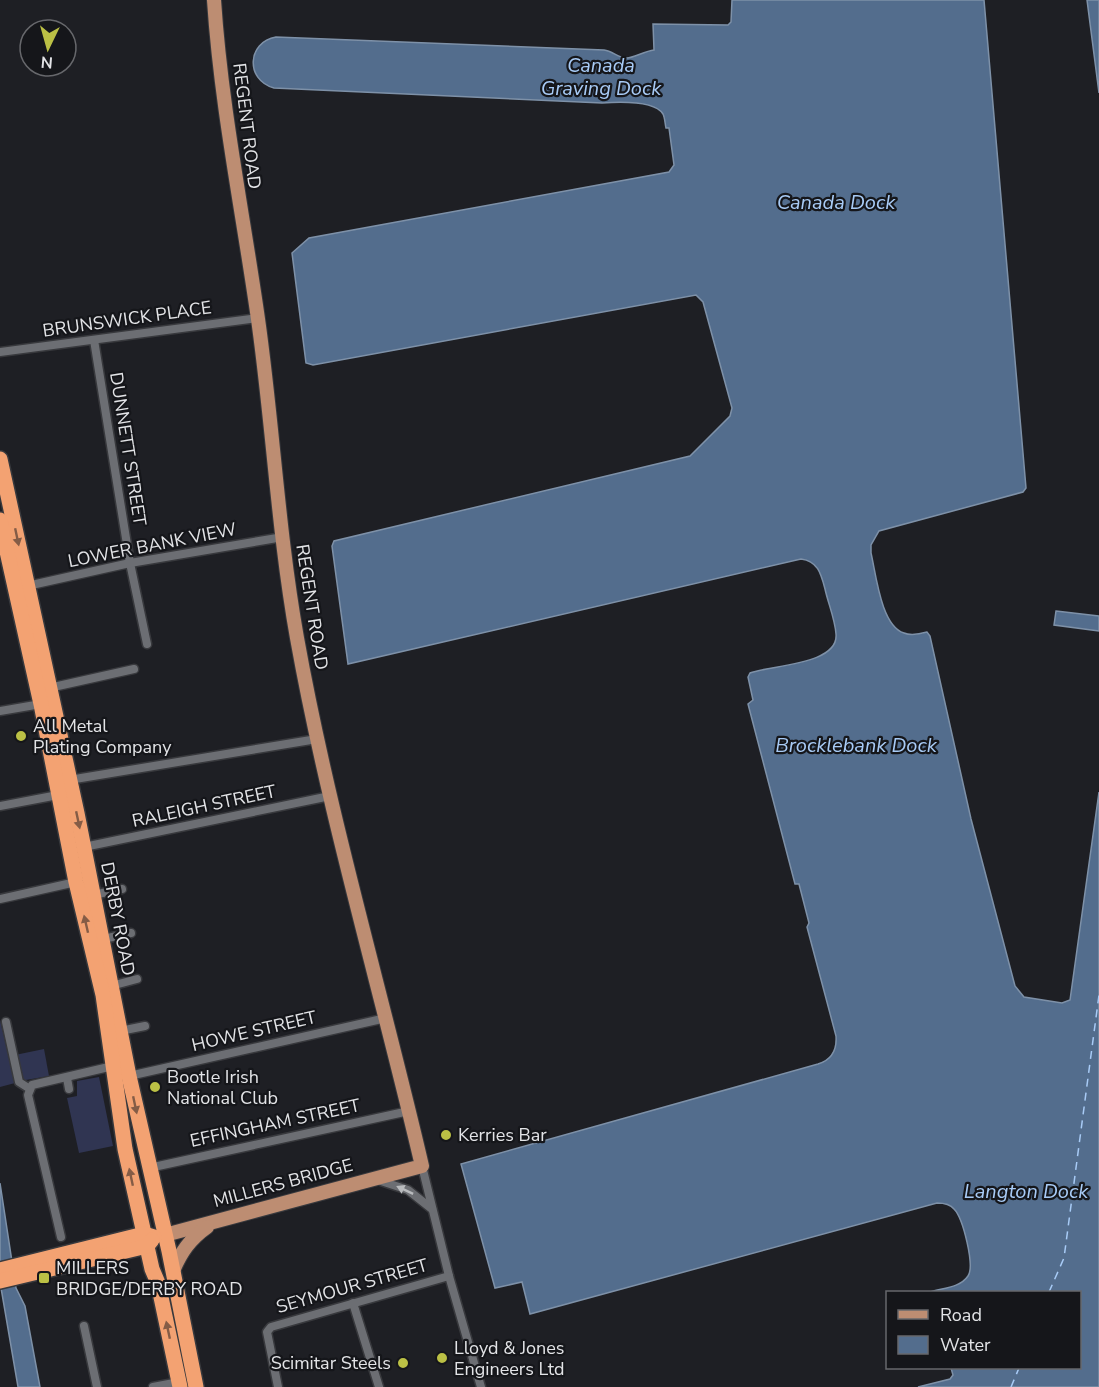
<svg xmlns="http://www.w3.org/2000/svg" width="1099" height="1387" font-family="'Nunito Sans',sans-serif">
<rect width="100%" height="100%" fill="#1e1f24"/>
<g fill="#303552">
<polygon points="0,1020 15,1083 0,1087"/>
<polygon points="44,1049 49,1076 20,1081 15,1055"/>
<polygon points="99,1077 113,1146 79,1153 67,1098 77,1096 77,1081"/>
</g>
<g fill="#536d8d" stroke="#7e91a8" stroke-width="1.5">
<path d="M732,0H984L1026,488L1023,492L879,531L871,545V553C876,574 881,626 904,633C911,636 920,634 927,632L930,636L971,819L1015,986L1024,997L1062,1003L1070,1000L1099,792V1387H918L950,1379L953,1375L951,1368H1080V1292H930C942,1288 960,1288 968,1276C975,1266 963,1218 954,1209C950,1204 944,1203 937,1203L530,1314L522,1282L495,1288L461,1164L818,1064C831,1060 837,1050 836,1036L807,927L809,923L799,884H795L748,704L753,700L748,677L750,673C770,665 839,665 836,634C835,619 828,603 825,589C821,574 818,561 801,559L348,664L332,546L334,541L690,456L730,416L732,408L703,302L696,295L313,365L306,363L292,253L309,238L669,172L674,165L669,128H666C665,124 665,118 663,114C654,100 617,102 602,103L274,88C245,80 247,42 276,37L604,50C613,51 618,58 627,58C633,58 645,51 654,50L653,24L728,25L731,22Z"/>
<polygon points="1087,0 1099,0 1099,93"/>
<polygon points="1056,611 1099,616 1099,631 1054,625"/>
<polygon points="0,1183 16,1288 25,1306 40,1387 18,1387 0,1282"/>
</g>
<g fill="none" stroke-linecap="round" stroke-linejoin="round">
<g stroke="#a8cbf6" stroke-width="1.5" stroke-dasharray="8 6" stroke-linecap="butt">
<polyline points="1049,1292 1064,1258 1099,995"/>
<polyline points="1011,1387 1019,1368"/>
</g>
<g stroke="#38393d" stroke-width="11">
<g id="street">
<polyline points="94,340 130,563 147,644"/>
<polyline points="0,352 258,318"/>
<polyline points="27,586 130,563 283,537"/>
<polyline points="49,688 134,669"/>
<polyline points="0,711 41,704"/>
<polyline points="69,780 317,739"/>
<polyline points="0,806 58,795"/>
<polyline points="84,847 330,796"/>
<polyline points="93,895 122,889"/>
<polyline points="0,899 76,882"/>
<polyline points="103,939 131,933"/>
<polyline points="111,986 137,979"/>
<polyline points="6,1022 19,1082 30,1089"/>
<polyline points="120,1031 145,1026"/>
<polyline points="129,1076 386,1018"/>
<polyline points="67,1078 69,1089"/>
<polyline points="422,1166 449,1276 481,1387"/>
<polyline points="149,1168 409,1111"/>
<polyline points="378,1180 408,1190 432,1209"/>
<polyline points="61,1237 28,1095 32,1085 113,1066"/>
<polyline points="353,1303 379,1387"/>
<polyline points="84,1326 97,1387"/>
<polyline points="153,1387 179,1382"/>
<polyline points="278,1387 267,1332 271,1327 449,1276"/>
</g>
</g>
<g stroke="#38393d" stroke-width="16">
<g id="primary">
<path d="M165,1235L422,1166C381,990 329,816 297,638C278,532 273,425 258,319C243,213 221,107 214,0"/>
<path d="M173,1271C181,1252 190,1239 207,1227"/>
</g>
</g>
<g stroke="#38393d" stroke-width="18">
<g id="highway">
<polyline points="0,459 77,813 129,1076 169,1251 196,1387"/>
<polyline points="0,520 41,704 76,882 103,995 125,1149 152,1269 158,1283 180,1387"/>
<polyline points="0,1270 144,1234 154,1237"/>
<polyline points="0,1281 147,1246 152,1240"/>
</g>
</g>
<use href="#street" stroke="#6c6e73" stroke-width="8"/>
<use href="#primary" stroke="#bd8d72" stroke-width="14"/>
<use href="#highway" stroke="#f3a272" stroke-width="15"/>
</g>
<defs><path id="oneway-solid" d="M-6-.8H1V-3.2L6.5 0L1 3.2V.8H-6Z" transform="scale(1.5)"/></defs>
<g fill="#845c46">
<use href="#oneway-solid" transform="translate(17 537) rotate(78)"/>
<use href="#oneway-solid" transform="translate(78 820) rotate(78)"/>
<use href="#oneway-solid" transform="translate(86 924) rotate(-103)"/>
<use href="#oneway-solid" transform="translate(135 1105) rotate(78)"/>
<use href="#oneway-solid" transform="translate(131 1177) rotate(-102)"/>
<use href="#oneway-solid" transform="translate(168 1330) rotate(-102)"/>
</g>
<use fill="#b9bbbe" href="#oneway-solid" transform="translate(405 1190) rotate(-155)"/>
<g fill="#bbc045" stroke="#15161a" stroke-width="2">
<circle cx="21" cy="736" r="6"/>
<circle cx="155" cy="1087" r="6"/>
<circle cx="446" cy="1135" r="6"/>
<rect x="38" y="1272" width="12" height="12" rx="3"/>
<circle cx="442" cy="1358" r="6"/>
<circle cx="403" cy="1363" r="6"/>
</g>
<g text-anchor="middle" stroke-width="4.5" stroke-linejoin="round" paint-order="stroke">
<g font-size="18" fill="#e3e4e7" stroke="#15161a">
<text transform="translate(247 126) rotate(83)" y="6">REGENT ROAD</text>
<text transform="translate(127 319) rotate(-8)" y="6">BRUNSWICK PLACE</text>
<text transform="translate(128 449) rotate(81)" y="6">DUNNETT STREET</text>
<text transform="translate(152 545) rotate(-11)" y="6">LOWER BANK VIEW</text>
<text transform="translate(312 607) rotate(81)" y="6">REGENT ROAD</text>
<text transform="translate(204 806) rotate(-12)" y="6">RALEIGH STREET</text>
<text transform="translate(118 919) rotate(79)" y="6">DERBY ROAD</text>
<text transform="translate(254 1031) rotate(-13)" y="6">HOWE STREET</text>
<text transform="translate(275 1123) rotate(-12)" y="6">EFFINGHAM STREET</text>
<text transform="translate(283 1183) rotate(-15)" y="6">MILLERS BRIDGE</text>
<text transform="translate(352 1286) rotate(-16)" y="6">SEYMOUR STREET</text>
</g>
<g font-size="18" fill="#e3e4e7" stroke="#15161a" text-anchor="start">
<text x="33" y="732">All Metal<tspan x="33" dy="21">Plating Company</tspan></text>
<text x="167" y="1083">Bootle Irish<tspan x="167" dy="21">National Club</tspan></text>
<text x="458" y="1141">Kerries Bar</text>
<text x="56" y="1274">MILLERS<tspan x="56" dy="21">BRIDGE/DERBY ROAD</tspan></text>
<text x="454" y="1354">Lloyd &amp; Jones<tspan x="454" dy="21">Engineers Ltd</tspan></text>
<text x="391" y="1369" text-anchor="end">Scimitar Steels</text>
</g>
<g font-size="20" font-style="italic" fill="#a8cbf6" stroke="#15161a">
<text x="601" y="72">Canada<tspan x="601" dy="23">Graving Dock</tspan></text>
<text x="836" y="209">Canada Dock</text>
<text x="856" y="752">Brocklebank Dock</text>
<text x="1026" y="1198">Langton Dock</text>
</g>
</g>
<rect x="886" y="1291" width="195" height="78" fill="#15161a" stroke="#67686c" stroke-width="1.5"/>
<rect x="898" y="1310" width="30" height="9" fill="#bd8d72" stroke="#67686c" stroke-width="1.5"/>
<text x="940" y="1321" font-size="18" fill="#e3e4e7">Road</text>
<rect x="898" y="1336" width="30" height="18" fill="#536d8d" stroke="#67686c" stroke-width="1.5"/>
<text x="940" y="1351" font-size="18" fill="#e3e4e7">Water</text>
<g transform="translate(48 48) rotate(185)"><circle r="28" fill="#15161a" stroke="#67686c" stroke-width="1.5"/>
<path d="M0-4.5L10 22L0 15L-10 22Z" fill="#bbc045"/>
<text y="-9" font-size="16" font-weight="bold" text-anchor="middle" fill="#e3e4e7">N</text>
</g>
</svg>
